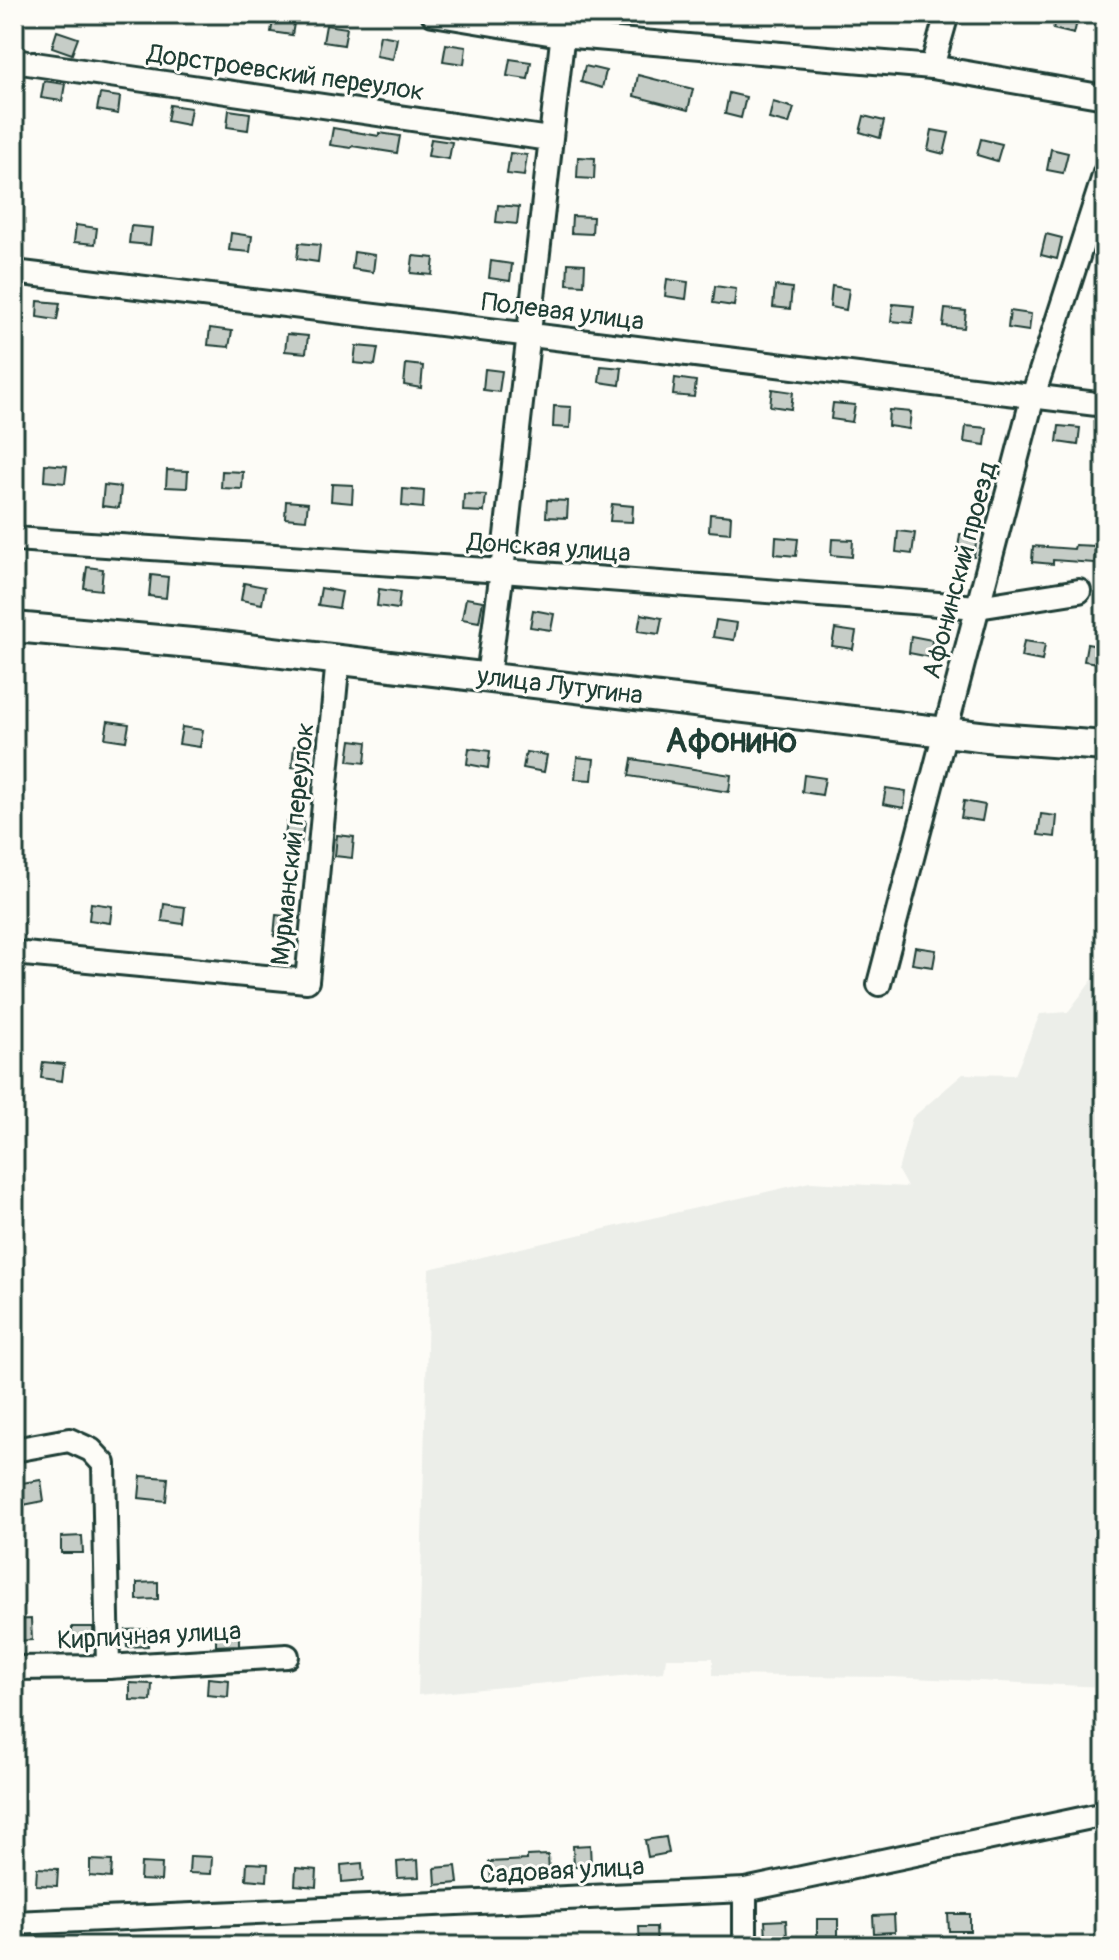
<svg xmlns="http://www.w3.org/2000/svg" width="1119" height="1960" font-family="Pangolin,sans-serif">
<rect width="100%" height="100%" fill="#fdfcf7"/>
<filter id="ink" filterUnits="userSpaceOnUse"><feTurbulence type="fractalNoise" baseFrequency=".0125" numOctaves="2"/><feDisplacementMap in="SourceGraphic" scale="16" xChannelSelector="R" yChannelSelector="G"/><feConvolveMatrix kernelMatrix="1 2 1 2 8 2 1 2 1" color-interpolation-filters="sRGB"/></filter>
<g filter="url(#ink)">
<polygon fill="#eceee9" points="1105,963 1105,1687 891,1677 713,1675 713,1658 666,1658 664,1672 418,1695 429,1269 810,1182 907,1187 898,1171 912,1118 963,1074 1015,1075 1040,1014 1068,1012"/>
<g fill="#c6cdc7" stroke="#1f3d34" stroke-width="2">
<polygon points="1057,14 1078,17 1074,34 1053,29"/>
<polygon points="274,15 295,18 292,35 271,32"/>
<polygon points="326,25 347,28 344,45 323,42"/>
<polygon points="57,31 78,38 72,54 52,47"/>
<polygon points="380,35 397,38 393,59 376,56"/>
<polygon points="446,44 466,47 464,64 443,61"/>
<polygon points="510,59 531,62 528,79 507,76"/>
<polygon points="585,66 606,71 602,88 581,82"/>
<polygon points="638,75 693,89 688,110 634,96"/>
<polygon points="44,81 65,84 62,101 41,98"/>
<polygon points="729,93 746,97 741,118 725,114"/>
<polygon points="100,94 120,97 118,114 97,110"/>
<polygon points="773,102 794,108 789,124 769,119"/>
<polygon points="170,105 191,108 188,125 167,121"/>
<polygon points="229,110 250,113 248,130 227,127"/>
<polygon points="864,116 884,121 880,138 860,132"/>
<polygon points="333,128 379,136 379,133 400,136 397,153 352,146 351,148 330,145"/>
<polygon points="932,130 949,133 944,154 928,150"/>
<polygon points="431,139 452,142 449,159 428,156"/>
<polygon points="981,139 1002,144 997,161 977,155"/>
<polygon points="1051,149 1068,153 1063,173 1047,170"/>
<polygon points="510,153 527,155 524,176 507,174"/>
<polygon points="578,157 595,158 594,179 577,178"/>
<polygon points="498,205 519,207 517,224 496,222"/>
<polygon points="572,216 593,217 592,234 571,233"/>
<polygon points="76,225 97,228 95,244 74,242"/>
<polygon points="131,226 152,228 150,245 129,243"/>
<polygon points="231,233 252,236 250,252 229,250"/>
<polygon points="1046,234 1062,238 1057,259 1041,255"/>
<polygon points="299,243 320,245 318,262 297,259"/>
<polygon points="354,252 375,255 373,272 352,269"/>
<polygon points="413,256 434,258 432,275 411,273"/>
<polygon points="491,261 512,264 510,281 489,278"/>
<polygon points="568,263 585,264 584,285 567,284"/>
<polygon points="667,279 688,282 686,299 665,296"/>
<polygon points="715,286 736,289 734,306 713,303"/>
<polygon points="775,286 792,288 790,309 773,307"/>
<polygon points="832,286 849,289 846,310 830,307"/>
<polygon points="38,301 60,303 57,320 37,317"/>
<polygon points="893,304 914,306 912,323 891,321"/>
<polygon points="945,309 966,311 964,328 943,326"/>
<polygon points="1010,311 1031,314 1029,331 1008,328"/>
<polygon points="210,328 232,331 229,347 208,345"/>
<polygon points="287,334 308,336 306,353 285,351"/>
<polygon points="356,346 378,348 375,365 354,363"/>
<polygon points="406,364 423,366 421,388 404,385"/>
<polygon points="601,366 622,368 620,385 599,382"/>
<polygon points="485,369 502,371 499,392 483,390"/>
<polygon points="675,378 696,381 694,397 673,395"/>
<polygon points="772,389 793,392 791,409 770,406"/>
<polygon points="833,403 855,405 852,422 831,419"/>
<polygon points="554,406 571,407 570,428 553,427"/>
<polygon points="889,410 911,412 909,429 888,426"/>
<polygon points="966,426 987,428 985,445 964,442"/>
<polygon points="1059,426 1080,428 1078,445 1057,442"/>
<polygon points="45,464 67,466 65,483 44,481"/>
<polygon points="167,470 188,471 187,488 166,487"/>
<polygon points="222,471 243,472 242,489 221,488"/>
<polygon points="332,484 353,485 352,503 331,501"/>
<polygon points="104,485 121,487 119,508 102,506"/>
<polygon points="403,489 424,491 423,508 402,506"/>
<polygon points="464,494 486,495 484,512 463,511"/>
<polygon points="547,500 568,501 567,518 546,517"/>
<polygon points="286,501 308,503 306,520 285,518"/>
<polygon points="612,504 633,506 632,522 610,521"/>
<polygon points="710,514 731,516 730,533 709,531"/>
<polygon points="898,531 915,533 912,554 896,552"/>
<polygon points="960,534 977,536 974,557 957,555"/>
<polygon points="776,537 798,539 796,556 775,554"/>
<polygon points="832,539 853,540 852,557 831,555"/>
<polygon points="1075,545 1096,546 1094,563 1053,560 1053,564 1032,562 1033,546 1074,549"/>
<polygon points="87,567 103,569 101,590 84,588"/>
<polygon points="151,575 168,577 166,598 149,596"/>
<polygon points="244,583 265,587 262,604 241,600"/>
<polygon points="321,588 342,592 339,608 318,605"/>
<polygon points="379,589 400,592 398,609 377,606"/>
<polygon points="466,598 483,601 479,622 462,619"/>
<polygon points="533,610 554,614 551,630 530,627"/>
<polygon points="641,614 662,618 659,634 638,631"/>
<polygon points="716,620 737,623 734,640 713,637"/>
<polygon points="835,629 856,632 853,649 832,646"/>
<polygon points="911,636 932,640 930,657 909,653"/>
<polygon points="1024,641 1045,644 1042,661 1021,657"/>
<polygon points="1087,644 1105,647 1105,664 1084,661"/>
<polygon points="108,721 129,724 126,741 105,738"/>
<polygon points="182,727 203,730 200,747 179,744"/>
<polygon points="351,740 367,742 365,763 348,761"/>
<polygon points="294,746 311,748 309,769 292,767"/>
<polygon points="469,748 490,751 488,768 467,764"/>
<polygon points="526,752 547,755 544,772 523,768"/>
<polygon points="577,757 594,759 592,780 575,779"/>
<polygon points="632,759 731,775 729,792 629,776"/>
<polygon points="804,775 825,778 822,795 802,792"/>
<polygon points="886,788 906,791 904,808 883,804"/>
<polygon points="964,801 985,805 982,821 961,818"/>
<polygon points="1041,814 1057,816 1055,837 1038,835"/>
<polygon points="287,822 304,823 301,845 284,843"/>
<polygon points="337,835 354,837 352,858 335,856"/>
<polygon points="91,903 112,906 110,923 89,920"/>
<polygon points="164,904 185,907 183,924 162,921"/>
<polygon points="276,915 293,917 291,938 274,936"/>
<polygon points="915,947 936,950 933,967 912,964"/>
<polygon points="43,1062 64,1064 62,1081 41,1078"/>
<polygon points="141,1476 168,1478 166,1501 139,1498"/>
<polygon points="41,1480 44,1501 18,1506 15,1484"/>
<polygon points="82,1536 83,1553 61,1553 61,1537"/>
<polygon points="158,1582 158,1599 137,1600 137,1583"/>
<polygon points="31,1619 32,1640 15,1641 14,1620"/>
<polygon points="72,1627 93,1627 94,1644 72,1644"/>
<polygon points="147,1629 148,1646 127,1647 126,1630"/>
<polygon points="239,1631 239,1645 216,1646 216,1632"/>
<polygon points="208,1678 229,1680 228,1697 207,1695"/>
<polygon points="130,1683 152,1684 151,1701 130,1700"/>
<polygon points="666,1837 669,1853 648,1857 645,1840"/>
<polygon points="590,1845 591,1867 574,1867 573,1846"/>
<polygon points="548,1855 549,1872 512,1874 512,1878 491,1879 489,1862 527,1860 527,1856"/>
<polygon points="190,1856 212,1857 211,1874 189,1873"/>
<polygon points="90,1860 112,1861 111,1878 90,1876"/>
<polygon points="418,1860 419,1877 398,1878 397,1862"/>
<polygon points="141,1863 162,1864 161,1881 140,1880"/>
<polygon points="247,1863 268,1864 267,1881 246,1879"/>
<polygon points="362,1863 363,1880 342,1882 341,1865"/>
<polygon points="456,1866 458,1883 436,1885 435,1868"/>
<polygon points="37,1868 58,1869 57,1886 36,1885"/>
<polygon points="296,1868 317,1870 316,1887 295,1885"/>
<polygon points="948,1914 970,1914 970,1931 949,1931"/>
<polygon points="894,1915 895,1932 874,1933 873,1916"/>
<rect x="817" y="1919" width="21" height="17"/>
<polygon points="786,1920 787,1937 766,1938 765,1921"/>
<polygon points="639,1927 656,1927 657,1946 640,1946"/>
</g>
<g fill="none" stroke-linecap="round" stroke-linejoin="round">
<g stroke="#1f3d34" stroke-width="28">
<g id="minor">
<polyline points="433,14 561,35 932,67 1105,97"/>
<polyline points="14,61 549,139"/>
<polyline points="932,67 947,14"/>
<polyline points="14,272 1105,405"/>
<polyline points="14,539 502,571 978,607 1079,591"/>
<polyline points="488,676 502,571 565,14"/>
<polyline points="14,953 307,981 338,659"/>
<polyline points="879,984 1033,396 1105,173"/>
<polyline points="14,1450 69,1440 91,1450 104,1464 108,1667"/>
<polyline points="14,1668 108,1667 287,1656"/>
<polyline points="14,1923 745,1890 1105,1814"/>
<polyline points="745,1946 745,1890"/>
</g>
</g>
<g stroke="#1f3d34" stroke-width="34">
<polyline id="major" points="14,627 214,645 996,738 1105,746"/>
</g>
<use href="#minor" stroke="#fdfcf7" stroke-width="22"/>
<use href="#major" stroke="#fdfcf7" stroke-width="28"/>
</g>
</g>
<g text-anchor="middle" stroke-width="6" stroke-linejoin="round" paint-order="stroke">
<g font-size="26" fill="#1f3d34" stroke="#fdfcf7">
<text transform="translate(286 72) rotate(8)" y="9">Дорстроевский переулок</text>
<text transform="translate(563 311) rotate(7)" y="9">Полевая улица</text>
<text transform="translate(549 547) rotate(4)" y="9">Донская улица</text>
<text transform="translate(959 570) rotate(-75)" y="9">Афонинский проезд</text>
<text transform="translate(560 685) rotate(7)" y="9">улица Лутугина</text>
<text transform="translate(292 844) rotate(-84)" y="9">Мурманский переулок</text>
<text transform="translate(149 1635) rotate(-3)" y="9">Кирпичная улица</text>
<text transform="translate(562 1870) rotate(-3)" y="9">Садовая улица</text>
</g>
<g font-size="34" font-weight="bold" fill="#1f3d34" stroke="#fdfcf7">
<text x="731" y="752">Афонино</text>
</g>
</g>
<rect width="1119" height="1960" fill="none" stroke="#fdfcf7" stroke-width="48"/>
<rect x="24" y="24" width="1071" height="1912" fill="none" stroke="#1f3d34" stroke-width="3" filter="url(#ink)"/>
</svg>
